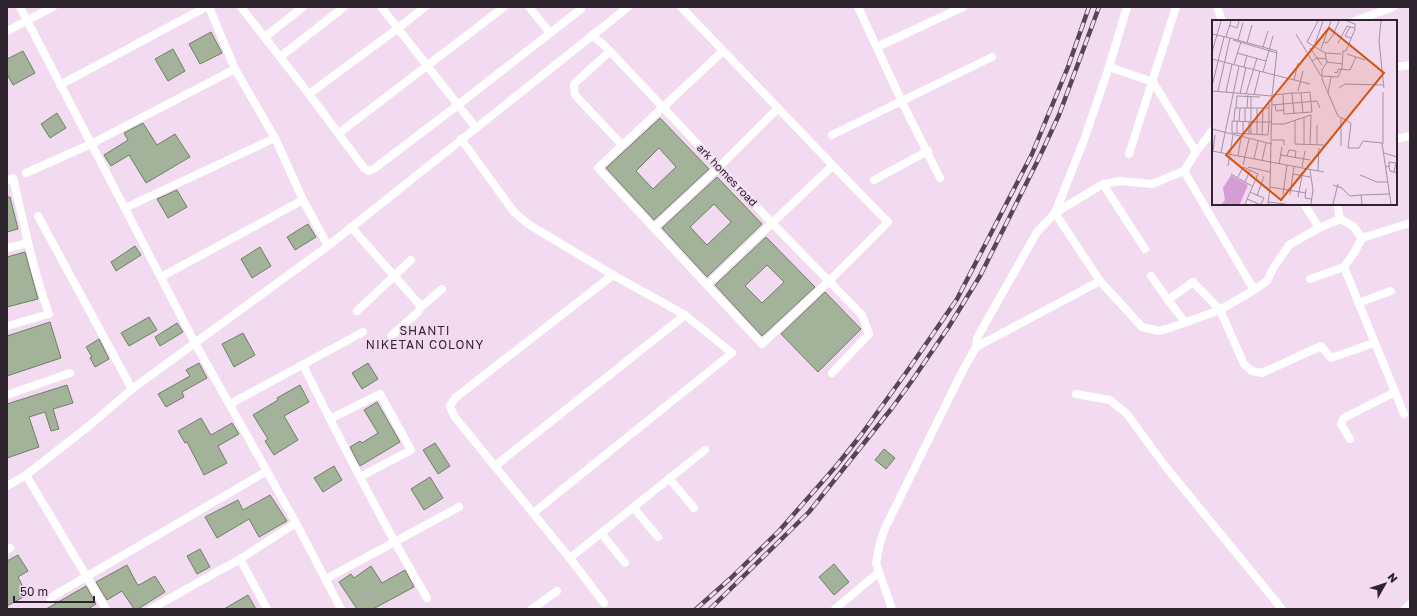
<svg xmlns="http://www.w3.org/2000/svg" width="1417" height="616" font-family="'Golos Text',sans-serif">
<rect width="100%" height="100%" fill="#f2daf1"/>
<g fill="#a3b399" stroke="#707f66" fill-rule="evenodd">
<polygon points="211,32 222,53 200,64 189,44"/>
<polygon points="173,49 185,71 168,81 155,59"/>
<polygon points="23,51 35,73 13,85 7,74 7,59"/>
<polygon points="57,113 66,128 50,138 41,124"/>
<path d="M660,118L709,169L654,220L606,168ZM659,148L676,167L653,189L636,171Z"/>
<polygon points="143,123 157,145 175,134 190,157 146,183 129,155 111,166 104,155 128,140 124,133"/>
<path d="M717,177L762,224L707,277L662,228ZM714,204L731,222L707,245L690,227Z"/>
<polygon points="177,190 187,207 168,218 157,199"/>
<polygon points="7,197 10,197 18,229 7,232"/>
<polygon points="308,224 316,237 295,250 287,237"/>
<path d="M766,237L815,287L762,336L715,285ZM767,265L784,282L762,303L745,286Z"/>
<polygon points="135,246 141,255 116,271 111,262"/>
<polygon points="260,247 271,266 252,278 241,259"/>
<polygon points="25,252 38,299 7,307 7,257"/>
<polygon points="825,292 861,329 818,372 781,334"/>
<polygon points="149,317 157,330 129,346 121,333"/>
<polygon points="50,322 61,358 7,376 7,336"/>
<polygon points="177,323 183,332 160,346 155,337"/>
<polygon points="243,333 255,355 234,367 222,344"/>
<polygon points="99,339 109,359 95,367 90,358 92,357 86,347"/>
<polygon points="199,363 207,378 182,392 184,397 166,407 158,394 190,376 186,370"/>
<polygon points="368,363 378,379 362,389 352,373"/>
<polygon points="67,385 73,403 53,409 59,429 51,431 45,412 29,417 39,447 7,458 7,404"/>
<polygon points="300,385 309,402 284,416 298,440 274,455 265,441 268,439 253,415 278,400 277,398"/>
<polygon points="377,402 400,442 360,466 350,447 360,441 362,443 378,433 364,410"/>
<polygon points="201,418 211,435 232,423 239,434 218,446 227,463 204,475 187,442 185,443 178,431"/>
<polygon points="435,443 450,466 438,474 423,450"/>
<polygon points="884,449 895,458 886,469 875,460"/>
<polygon points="334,466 342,480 323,492 314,478"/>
<polygon points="430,477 443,498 424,510 411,489"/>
<polygon points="270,495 287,521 259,537 249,519 217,538 205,517 238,500 243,510"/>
<polygon points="200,549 210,567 197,574 187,556"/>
<polygon points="18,555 28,571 18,577 27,595 7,606 7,561"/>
<polygon points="834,564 849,582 834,595 819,577"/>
<polygon points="127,565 137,584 139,585 155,576 165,592 138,609 134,609 122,591 107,600 96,582"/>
<polygon points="371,566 382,583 405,570 414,587 373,609 357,609 339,582 351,574 354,578"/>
<polygon points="86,586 96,604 88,609 46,609"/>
<polygon points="248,595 256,609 224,609"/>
</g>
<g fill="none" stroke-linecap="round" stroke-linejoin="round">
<g stroke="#fff" stroke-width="8">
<polyline points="20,7 195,343 296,523 341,609"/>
<polyline points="209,7 235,69 275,138 303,200 328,246"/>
<polyline points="241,7 309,94 364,168 369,171 375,168 458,105 581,9"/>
<polyline points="381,7 476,128"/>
<polyline points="529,7 550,33"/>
<path d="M681,7C750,78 818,151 888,222L829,281L762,344L598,168L723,51"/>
<polyline points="858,7 902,102 940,178"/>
<polyline points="1127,7 1109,67 1084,140 1055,213 1100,281 1142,327 1159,331 1167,329 1220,310 1254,290 1267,281 1274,267 1289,245 1319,228 1340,219 1353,226 1362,238 1410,223"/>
<polyline points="1217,7 1222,21"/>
<polyline points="1355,21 1393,7"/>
<polyline points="7,31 53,7"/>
<polyline points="592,35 605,46 772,223 862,315 869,334 832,373"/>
<polyline points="265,37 303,7"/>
<polyline points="877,47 963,7"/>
<polyline points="610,51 574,84 575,95 622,145"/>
<polyline points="280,57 344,7"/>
<polyline points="1109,67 1153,82 1196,152"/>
<polyline points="1396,67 1410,65"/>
<polyline points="60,85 206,7"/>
<polyline points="309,94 397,29 425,7"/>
<polyline points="339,133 504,7"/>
<polyline points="832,135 992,57"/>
<polyline points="461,139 514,212 528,224 613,275 685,315 732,353 533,513"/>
<polyline points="1396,139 1410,136"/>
<polyline points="1129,154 1176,7"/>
<polyline points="1184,171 1254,290"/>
<polyline points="26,173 91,144 235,69"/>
<path d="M7,180L13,178C24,224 33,270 49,314L7,326"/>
<polyline points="874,180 928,151"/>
<polyline points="1103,184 1145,249"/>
<polyline points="1304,204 1319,228"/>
<polyline points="1337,204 1340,219"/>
<polyline points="125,208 275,138"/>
<polyline points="38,216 132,389"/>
<polyline points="351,227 419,304 420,308 418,312 391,336"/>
<polyline points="654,228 719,167 778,108"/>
<polyline points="7,248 28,243"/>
<polyline points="1344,267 1404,414"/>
<polyline points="1151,276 1168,300 1193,282 1220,310 1244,364 1252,371 1262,373 1321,346 1331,358 1374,343"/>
<polyline points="161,277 303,200"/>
<polyline points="1310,279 1344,267 1354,253 1362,238"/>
<polyline points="707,285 832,166"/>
<polyline points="1168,300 1185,322"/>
<polyline points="1358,303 1391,291"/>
<polyline points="420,308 442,289"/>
<polyline points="357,311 411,260"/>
<polyline points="976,347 1100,281"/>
<path d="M303,365C342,444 382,522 427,598"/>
<polyline points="1076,394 1110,400 1127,414 1165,466 1282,609"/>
<polyline points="7,395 70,373"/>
<polyline points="230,404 363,332"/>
<polyline points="330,419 380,394 411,450 360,477"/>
<polyline points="1350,439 1341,424 1344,418 1395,392"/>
<polyline points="495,466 685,315"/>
<polyline points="26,475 106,609"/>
<polyline points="669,478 694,508"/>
<polyline points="7,486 26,475 89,426 132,389 328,246 628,7"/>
<polyline points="633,507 658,537"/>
<polyline points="601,533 625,563"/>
<polyline points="7,550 10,548"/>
<polyline points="570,558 705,450"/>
<polyline points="240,559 267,609"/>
<polyline points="326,579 459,507"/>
<polyline points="50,598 267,471"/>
<polyline points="604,603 572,561 454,416 450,406 455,398 613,275"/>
<polyline points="151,609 240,559 296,523"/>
<polyline points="532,609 557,591"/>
<polyline points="835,609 879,572"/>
<polyline points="892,609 876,563 880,543 885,528 961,374 976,347 977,338 1037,232 1055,213 1103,184 1121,181 1152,184 1184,171 1196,152 1213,130"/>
<polyline points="1405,609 1410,604"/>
</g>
<g stroke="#534752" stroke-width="4.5">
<g id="rail">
<polyline points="696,609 731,578 779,531 837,465 861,435 908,370 957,299 1032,154 1068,67 1089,7"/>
<polyline points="710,609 809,512 892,408 911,382 948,328 980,276 1039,158 1059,115 1099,7"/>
</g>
</g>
<use href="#rail" stroke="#f2daf1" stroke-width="3" stroke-dasharray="9" stroke-linecap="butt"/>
</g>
<g text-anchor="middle" stroke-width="3" stroke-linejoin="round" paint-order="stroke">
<g font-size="11" fill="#2d242d" stroke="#f2daf1">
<text transform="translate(727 175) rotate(46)" y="4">ark homes road</text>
</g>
<g font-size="12" letter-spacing="1" fill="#382638" stroke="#f2daf1">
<text x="425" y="335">SHANTI<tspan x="425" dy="14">NIKETAN COLONY</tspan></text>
</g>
</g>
<g transform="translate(1212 20)">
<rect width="185" height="185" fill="#f2daf1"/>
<path d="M19,155L36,165L28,184H10L13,180L11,168Z" fill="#d49dd3"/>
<path fill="none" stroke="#a391a3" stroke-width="1" d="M106,1L95,22L113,33L115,42L110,50V59L126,96L139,103L136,128H147L151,121L170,123L179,184M169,1L167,21L172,68M17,5L25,8L27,1M138,7L133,16L139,18M0,14L18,18L6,71M84,14L109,56L126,57L130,48L131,31H134L143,9V4L135,1M14,17L19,1M18,18L65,31L60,76L58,167L56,184M21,20L65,33M26,20L31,3M112,22L115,23L121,15L127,1M35,23L40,5M126,23L135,6L142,8M51,27L56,11M102,27L111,1M98,28L110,45M109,29L119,1M0,32L9,1M25,33L54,41M113,33L129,34M135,34L153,40M0,39L98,64M100,41L105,38L114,39M115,42L131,44M22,44L29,22M32,47L35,35M51,52L61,16M122,52L125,53L126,49L138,50L144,37M82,60L86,43M0,66L12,17M127,68L133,64L171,65M0,71L60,76M86,71L91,51M14,72L20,44M80,73L82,93M89,73L91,93M116,73L119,57M28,74L34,47M34,74L45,38M42,75L48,51M61,75L71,74L80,73H89L98,72L100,92L72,94L71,74M57,84V102L56,115L20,113V101L45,102H60M63,84L64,91L72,90M60,85L105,81L108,88M24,88L25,76L48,77M35,88L36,75M129,98V126M83,100V124L112,125M22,101L23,88H57M27,101L28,88M33,101V88M60,104H72L99,95L98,125M0,109L60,124M25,114V101M31,114V101M37,114V101M39,114V77M45,114V88M50,115L51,88M60,120H72V125M171,124V72M92,125V97M105,125V105M0,131L112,152M1,131L3,115M9,132L27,46M172,133L185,137M69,135L98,140M26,136L29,118M75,136L77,130L84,131L83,138M42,139L46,121M50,141L54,123M67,144L70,127M31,145L37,119M16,146L21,115M177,146L178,151L185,153M36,147L58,152M90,147L93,131M173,147L177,146V142L184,143L182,152M98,150L101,170L99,184M106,151L107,128M19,154L40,166M81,154L98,157M148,155L165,162H175M26,157L31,147L46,154L33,184M33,162L38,150M121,165L130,168L138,176L149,175M58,167L94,173M94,169L93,178L100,179M38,172L52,178L49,184M71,174L75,145M78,175L82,147M45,176L52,156M86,177L90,156M35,179L47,184M56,182L73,184M121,184L126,164M150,184L149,175L177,174"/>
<path fill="#d5540f" fill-opacity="0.15" stroke="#d5540f" stroke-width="2" d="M117,8L172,53L69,180L14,135Z"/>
<rect width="185" height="185" fill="none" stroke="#2d242d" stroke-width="2"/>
</g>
<rect width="1417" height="616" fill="none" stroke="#2d242d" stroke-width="16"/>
<g transform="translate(1385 584) rotate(51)" stroke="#f2daf1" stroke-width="3" paint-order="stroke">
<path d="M0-3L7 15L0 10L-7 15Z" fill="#2d242d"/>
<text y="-6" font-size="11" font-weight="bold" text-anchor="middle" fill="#2d242d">N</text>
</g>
<path d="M14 596v6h80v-6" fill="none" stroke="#2d242d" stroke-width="2"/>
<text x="20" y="596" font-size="12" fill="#2d242d" stroke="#f2daf1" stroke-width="3" paint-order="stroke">50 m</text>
</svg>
